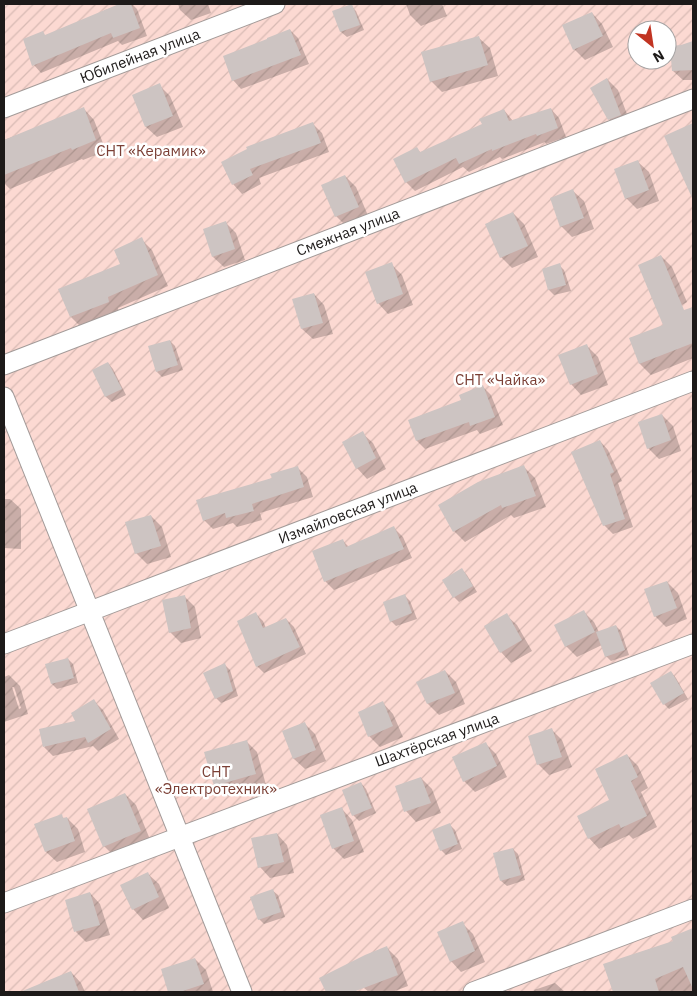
<svg xmlns="http://www.w3.org/2000/svg" width="697" height="996" font-family="'IBM Plex Sans',sans-serif">
<defs>
<pattern id="garden-furrows" width="10" height="10" patternUnits="userSpaceOnUse" patternTransform="scale(1.25)"><rect width="10" height="10" fill="#fcd9d2"/><path d="M-1 1l2-2M0 10L10 0M9 11l2-2" fill="none" stroke="#d8bab4"/></pattern>
</defs>
<rect width="100%" height="100%" fill="#f6edeb"/>
<path fill="url(#garden-furrows)" fill-rule="evenodd" d="M4,4H693V992H4ZM637,30H667V60H637Z"/>
<g fill="#0003" fill-rule="evenodd">
<polygon points="123,4 132,4 137,9 147,36 122,45 118,41 41,73 34,65 105,10"/>
<polygon points="178,4 208,4 211,13 191,20 180,10"/>
<polygon points="406,4 442,4 447,16 421,26 410,15"/>
<polygon points="351,6 356,11 364,30 347,37 341,32 334,12"/>
<polygon points="592,13 602,24 613,47 585,60 574,49"/>
<polygon points="290,30 298,38 309,64 241,89 233,80"/>
<polygon points="479,38 490,48 498,76 442,92 431,81"/>
<polygon points="693,43 693,80 683,80 673,71 682,46"/>
<polygon points="607,79 618,90 631,125 620,130 609,119"/>
<polygon points="159,85 170,96 183,127 157,137 146,127 133,96"/>
<polygon points="84,109 94,120 106,151 83,160 82,159 10,189 4,183 4,140 61,119"/>
<polygon points="551,109 559,118 566,137 546,144 545,142 502,159 500,157 469,172 463,167 415,191 406,182 417,149 421,153 483,125 504,110 513,121"/>
<polygon points="313,124 322,133 329,152 259,178 261,184 242,194 233,184 223,162"/>
<polygon points="638,162 649,172 659,201 637,209 626,198"/>
<polygon points="345,176 356,187 369,218 347,227 336,216"/>
<polygon points="573,191 584,201 594,229 572,237 561,226"/>
<polygon points="513,213 524,224 538,257 512,268 501,257"/>
<polygon points="225,222 236,233 245,260 224,267 213,257"/>
<polygon points="141,239 152,250 168,286 118,308 119,313 81,327 71,317 122,265"/>
<polygon points="661,256 672,267 687,302 666,314"/>
<polygon points="391,264 402,275 413,305 388,314 378,303"/>
<polygon points="559,265 564,270 571,291 554,295 549,290 543,269"/>
<polygon points="314,294 324,305 333,334 313,339 302,329"/>
<polygon points="693,314 693,358 651,375 640,364 630,338 657,330"/>
<polygon points="170,341 175,346 183,370 162,377 157,372"/>
<polygon points="587,346 598,357 608,385 581,395 571,384"/>
<polygon points="108,363 113,369 126,395 112,402 106,397 94,371"/>
<polygon points="483,387 491,395 503,425 480,434 477,430 425,449 417,441 410,421 462,401"/>
<polygon points="662,415 673,426 681,451 659,459 648,448"/>
<polygon points="362,433 373,443 386,469 367,479 357,468"/>
<polygon points="600,441 608,450 622,481 618,483 633,527 613,534 604,525"/>
<polygon points="297,467 307,477 313,497 260,513 262,520 237,527 233,523 213,529 204,520 273,479"/>
<polygon points="524,467 535,478 546,507 514,518 511,515 465,542 454,531 440,506"/>
<polygon points="4,499 10,499 21,509 21,549 4,548"/>
<polygon points="151,516 162,527 171,557 147,564 136,553"/>
<polygon points="394,528 403,537 412,558 334,590 325,581 343,541 349,547"/>
<polygon points="462,570 467,575 477,592 459,602 454,597"/>
<polygon points="667,582 678,593 687,619 666,627 655,616"/>
<polygon points="184,596 195,607 201,638 181,643 170,632"/>
<polygon points="405,596 410,601 417,619 396,626 391,621"/>
<polygon points="583,611 594,622 599,632 616,626 621,631 629,655 611,661 606,656 602,645 577,657 566,646"/>
<polygon points="256,614 263,621 266,628 286,619 294,627 306,654 264,673 257,666"/>
<polygon points="506,615 517,625 532,651 511,663 501,652"/>
<polygon points="68,659 73,664 78,683 57,689 52,684 47,665"/>
<polygon points="225,665 230,670 238,696 221,703 216,698"/>
<polygon points="445,671 456,682 465,704 439,715 428,704 418,682"/>
<polygon points="671,672 676,678 688,699 669,709 664,704"/>
<path d="M9,675L20,686L28,714L4,722V677ZM12,687H14L21,708L19,709Z"/>
<polygon points="94,701 103,710 119,739 98,751 93,746 53,756 44,747 77,721"/>
<polygon points="383,703 393,714 403,737 380,747 369,736"/>
<polygon points="304,723 315,734 326,761 305,769 294,759 283,732"/>
<polygon points="551,729 562,740 572,767 549,775 538,764"/>
<polygon points="246,741 257,752 266,785 226,796 215,785"/>
<polygon points="485,743 496,754 507,777 475,792 464,781"/>
<polygon points="627,755 638,766 648,788 641,792 657,827 633,839 629,835 599,849 589,838 611,801"/>
<polygon points="421,778 432,789 441,813 416,822 406,811"/>
<polygon points="361,783 366,789 376,813 359,821 353,815"/>
<polygon points="125,794 136,805 151,842 115,857 104,846"/>
<polygon points="342,809 352,820 364,852 344,859 333,848"/>
<polygon points="61,816 65,819 67,818 78,829 85,852 57,862 46,852"/>
<polygon points="450,825 455,830 462,849 446,855 441,850"/>
<polygon points="277,834 287,845 294,873 270,878 260,867"/>
<polygon points="513,849 518,854 525,880 507,886 501,881"/>
<polygon points="148,874 159,884 169,908 143,920 133,909"/>
<polygon points="272,890 278,895 285,917 264,924 259,919"/>
<polygon points="90,893 100,904 110,935 86,942 76,932"/>
<polygon points="462,923 473,934 485,962 461,972 451,961"/>
<polygon points="693,929 693,977 692,978 693,992 614,992 605,965 675,942 673,937"/>
<polygon points="387,948 398,959 408,986 392,992 369,992 364,988"/>
<polygon points="195,959 206,970 213,992 170,992 162,970"/>
<polygon points="71,972 81,983 85,992 48,992 44,983"/>
<polygon points="555,983 565,992 535,992 534,990"/>
</g>
<g fill="#cdc4c2">
<polygon points="119,4 131,4 140,28 113,38 111,33 32,66 23,39 43,31 45,35"/>
<polygon points="352,4 360,25 340,32 332,11"/>
<polygon points="592,12 603,36 573,50 562,25"/>
<polygon points="290,29 301,55 232,81 223,56 267,39 267,38"/>
<polygon points="479,36 488,65 430,82 421,52"/>
<polygon points="693,41 693,70 672,71 670,46 681,45"/>
<polygon points="607,78 621,115 608,120 590,88"/>
<polygon points="160,83 173,116 145,127 132,95"/>
<polygon points="84,107 96,140 72,150 71,148 4,175 4,140"/>
<polygon points="551,108 558,128 537,136 536,134 492,151 492,149 459,164 456,158 405,183 393,159 417,147 420,152 482,124 479,119 504,109 509,121"/>
<polygon points="313,122 321,143 250,169 253,175 232,185 221,162 247,149 246,147"/>
<polygon points="693,123 693,200 664,136"/>
<polygon points="638,160 649,190 625,199 614,169"/>
<polygon points="345,175 359,207 335,217 321,185"/>
<polygon points="573,189 584,218 560,227 550,198"/>
<polygon points="513,212 528,246 500,258 485,224"/>
<polygon points="226,221 235,249 212,257 203,229"/>
<polygon points="142,237 158,275 108,297 109,302 70,317 58,289 120,264 114,250"/>
<polygon points="661,255 684,310 693,307 693,343 639,364 629,338 663,325 638,265"/>
<polygon points="392,262 403,294 377,304 365,272"/>
<polygon points="560,263 566,285 548,290 542,269"/>
<polygon points="314,293 323,323 301,329 292,299"/>
<polygon points="170,340 178,365 156,372 148,346"/>
<polygon points="587,344 598,374 570,385 558,355"/>
<polygon points="108,362 122,389 105,397 92,370"/>
<polygon points="483,385 495,417 470,426 469,422 416,441 408,420 461,400 459,395"/>
<polygon points="662,414 671,440 647,449 638,422"/>
<polygon points="363,431 376,458 356,469 342,442"/>
<polygon points="600,440 614,472 610,474 625,519 603,526 571,452"/>
<polygon points="524,465 536,496 502,508 501,505 453,532 438,505 478,482"/>
<polygon points="298,466 304,487 252,504 254,511 226,518 225,513 203,521 196,500 272,478 270,474"/>
<polygon points="151,515 161,546 135,554 125,522"/>
<polygon points="394,526 404,549 324,582 312,551 343,539 346,547"/>
<polygon points="462,568 473,586 453,598 442,580"/>
<polygon points="667,581 677,608 654,617 644,589"/>
<polygon points="405,594 412,613 390,622 383,602"/>
<polygon points="185,595 191,628 169,633 162,600"/>
<polygon points="584,610 595,632 565,647 554,625"/>
<polygon points="256,612 263,628 286,618 300,647 256,667 237,621"/>
<polygon points="507,613 522,640 500,653 484,626"/>
<polygon points="616,625 625,650 605,657 596,632"/>
<polygon points="68,658 74,678 51,684 45,664"/>
<polygon points="225,663 233,691 215,699 203,673"/>
<polygon points="445,670 455,693 427,704 416,682"/>
<polygon points="671,671 684,693 663,705 650,683"/>
<polygon points="94,699 111,729 88,743 85,737 43,747 39,729 75,721 71,713"/>
<polygon points="383,701 393,726 368,737 358,712"/>
<polygon points="305,722 316,750 293,759 282,731"/>
<polygon points="552,728 562,757 537,765 528,736"/>
<polygon points="247,740 256,774 214,786 204,752"/>
<polygon points="486,742 497,766 463,782 452,757"/>
<polygon points="627,754 638,777 631,781 647,816 621,828 619,824 588,839 577,816 609,800 595,769"/>
<polygon points="421,777 431,803 404,812 395,786"/>
<polygon points="361,782 372,808 352,816 342,790"/>
<polygon points="125,793 141,831 103,847 87,809"/>
<polygon points="342,807 354,841 332,849 320,815"/>
<polygon points="62,814 63,818 67,817 75,841 45,852 34,824"/>
<polygon points="450,823 458,844 440,851 432,830"/>
<polygon points="277,833 284,862 258,868 251,838"/>
<polygon points="513,848 521,875 500,881 493,853"/>
<polygon points="148,872 159,897 132,910 120,885"/>
<polygon points="273,889 281,912 258,920 250,897"/>
<polygon points="90,892 100,925 74,932 65,900"/>
<polygon points="463,921 475,951 450,962 437,932"/>
<polygon points="693,928 693,989 683,967 655,979 659,992 613,992 603,964 673,941 671,937"/>
<polygon points="387,946 398,975 353,992 326,992 319,978 365,955"/>
<polygon points="195,958 204,984 180,992 168,992 161,969"/>
<polygon points="71,971 79,992 20,992"/>
</g>
<g fill="none" stroke-linecap="round" stroke-linejoin="round">
<g stroke="#a39b99" stroke-width="21">
<g id="minor">
<polyline points="4,108 275,4"/>
<polyline points="4,365 693,99"/>
<polyline points="4,397 242,992"/>
<polyline points="4,644 693,381"/>
<polyline points="4,903 693,644"/>
<polyline points="473,992 693,909"/>
</g>
</g>
<use href="#minor" stroke="#fff" stroke-width="19"/>
</g>
<g text-anchor="middle" stroke-width="5" stroke-linejoin="round" paint-order="stroke">
<g font-size="15" fill="#1d1a19" stroke="#fff">
<text transform="translate(140 56) rotate(-21)" y="5">Юбилейная улица</text>
<text transform="translate(348 232) rotate(-21)" y="5">Смежная улица</text>
<text transform="translate(348 513) rotate(-21)" y="5">Измайловская улица</text>
<text transform="translate(437 740) rotate(-20)" y="5">Шахтёрская улица</text>
</g>
<g font-size="15" fill="#7b3f35" stroke="#fff">
<text x="151" y="156">СНТ «Керамик»</text>
<text x="500" y="385">СНТ «Чайка»</text>
<text x="216" y="777">СНТ<tspan x="216" dy="17">«Электротехник»</tspan></text>
</g>
</g>
<rect width="697" height="996" fill="none" stroke="#1d1a19" stroke-width="10"/>
<g transform="translate(652 45) rotate(150)"><circle r="24" fill="#ffffff" stroke="#a5a3a3"/>
<path d="M0-4L9 19L0 12L-9 19Z" fill="#c13422"/>
<text y="-8" font-size="14" font-weight="bold" text-anchor="middle" fill="#1d1a19">N</text>
</g>
</svg>
